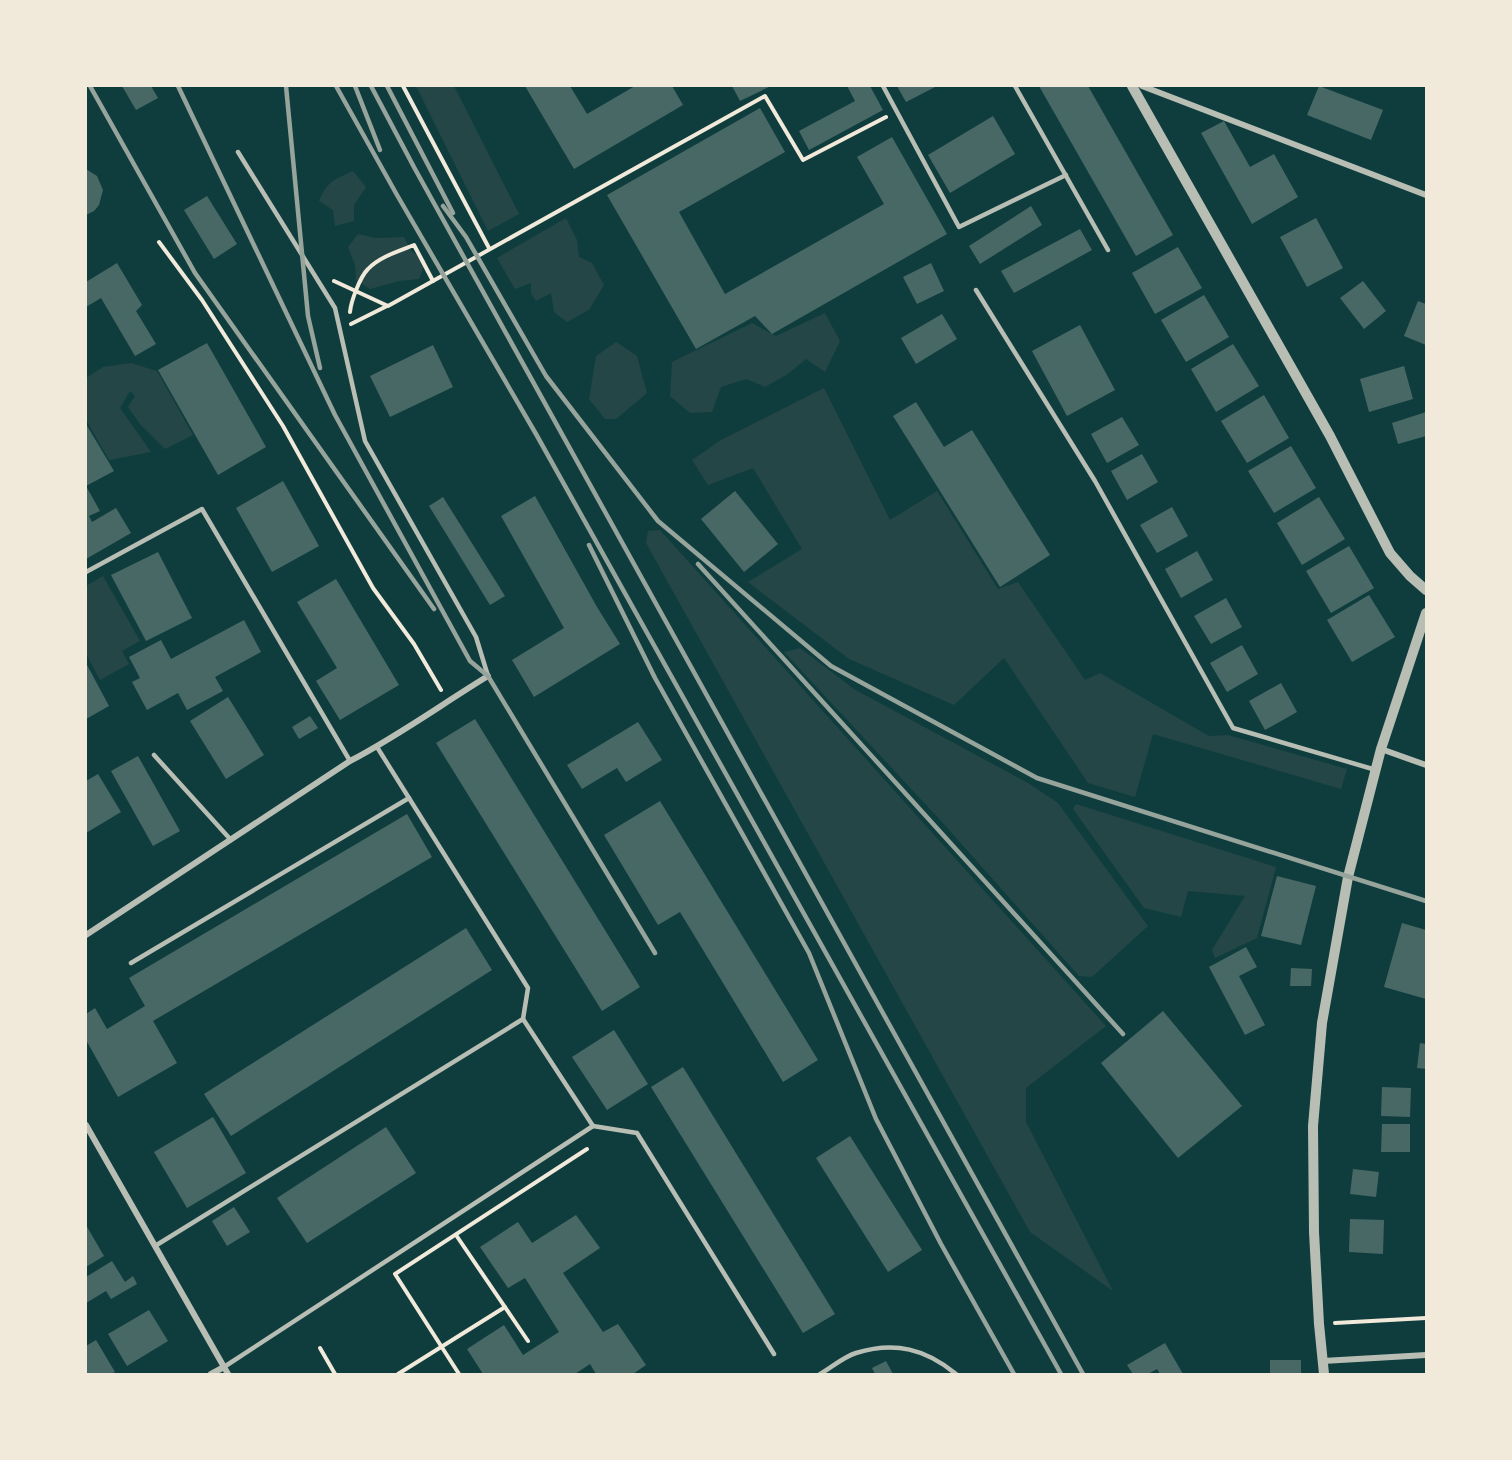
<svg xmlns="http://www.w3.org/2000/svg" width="1512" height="1460" font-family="Helvetica,sans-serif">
<rect width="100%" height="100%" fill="#0f3d3e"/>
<g fill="#244646">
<polygon points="416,86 454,86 519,214 488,231"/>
<path d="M353,171L366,187L354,205V221L335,226L333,210L319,201C328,181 333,180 353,171Z"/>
<polygon points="566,218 577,240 579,257 592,263 604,285 589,310 567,322 554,312 551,293 536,301 531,294 531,283 515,289 497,258"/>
<polygon points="358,234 376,238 404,237 411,251 426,260 419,279 399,281 370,289 356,280 355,265 348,247"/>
<polygon points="825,313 840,341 825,372 806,359 788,374 765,387 746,379 721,387 712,412 690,413 670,396 672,362 752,323 776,336"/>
<polygon points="616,342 637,356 647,393 616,419 605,419 589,399 596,356"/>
<polygon points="131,363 157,371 193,435 165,449 140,424 128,407 135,396 130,391 120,408 151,452 109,460 86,420 86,378 103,367"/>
<polygon points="824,388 890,520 937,491 998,589 1018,582 1085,680 1100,673 1209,736 1228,735 1347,769 1341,789 1153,734 1135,797 1088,783 1004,658 954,705 849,659 748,582 802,549 753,468 708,485 692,460 721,440"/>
<polygon points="660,530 1106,1026 1026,1088 1026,1122 1113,1291 1030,1232 646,543 648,531"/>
<polygon points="103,576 140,641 122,651 129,664 100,680 86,654 86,586"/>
<polygon points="800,648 854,689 1028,783 1058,803 1148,926 1092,977 1079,976 942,822 784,652"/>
<polygon points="1076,804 1276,867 1257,938 1215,958 1212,950 1245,896 1188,891 1181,917 1144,908 1073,809"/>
</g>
<g fill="#486865">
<polygon points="122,86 151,86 158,98 136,110"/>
<polygon points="525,86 570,86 587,114 635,86 672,86 683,105 574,169"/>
<polygon points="732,86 771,86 740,101"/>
<polygon points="847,86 870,86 883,110 809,150 799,131 855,101"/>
<polygon points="897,86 937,86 906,102"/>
<polygon points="1039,86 1088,86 1173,235 1136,256"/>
<polygon points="1319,86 1383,110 1371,140 1307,115"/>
<polygon points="760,108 785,152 679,212 725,294 884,204 857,157 892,137 947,234 772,334 755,316 696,349 607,195"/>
<polygon points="993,116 1015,154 950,193 928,155"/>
<polygon points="1224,121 1250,167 1274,154 1298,197 1252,224 1201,133"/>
<polygon points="86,169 97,176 103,190 99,205 94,211 86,215"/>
<polygon points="207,196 237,244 214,259 184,210"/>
<polygon points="1031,206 1042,225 980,264 969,246"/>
<polygon points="1316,218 1343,268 1307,287 1280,237"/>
<polygon points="1080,229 1092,250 1014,293 1001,271"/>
<polygon points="1178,247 1202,288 1155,314 1132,273"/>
<polygon points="117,263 142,305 136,311 156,344 135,356 101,298 86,307 86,282"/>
<polygon points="931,263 944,291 917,304 903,277"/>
<polygon points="1363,281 1386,311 1364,329 1340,298"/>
<polygon points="1204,295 1229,337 1186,362 1161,320"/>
<polygon points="1418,301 1426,304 1426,345 1404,336"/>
<polygon points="942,314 957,339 916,364 901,338"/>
<polygon points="1080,325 1115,390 1067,416 1032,351"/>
<polygon points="207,343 266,447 218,475 158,370"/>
<polygon points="1233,344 1259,386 1216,412 1191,369"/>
<polygon points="433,345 453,387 390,417 370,376"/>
<polygon points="1404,366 1413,399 1369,412 1360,379"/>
<polygon points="1264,395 1289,438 1247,463 1221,421"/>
<polygon points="916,402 944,447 972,430 1050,555 1000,587 893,416"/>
<polygon points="1426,412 1426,436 1398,444 1392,423"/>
<polygon points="1122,417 1139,445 1107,463 1091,434"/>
<polygon points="86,424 114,471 86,486 100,511 89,516 92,522 116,508 131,533 86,559"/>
<polygon points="1291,446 1316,488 1274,513 1248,471"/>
<polygon points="1142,454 1158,482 1127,500 1111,471"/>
<polygon points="283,481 319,546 272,572 236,508"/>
<polygon points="735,491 778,544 744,572 701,519"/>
<polygon points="535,496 597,607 620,644 534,697 512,660 564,628 501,516"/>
<polygon points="443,497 505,596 490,605 429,506"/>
<polygon points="1319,497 1345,539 1302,565 1277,523"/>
<polygon points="1172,507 1188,536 1157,553 1140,525"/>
<polygon points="1349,546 1374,588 1331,613 1306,571"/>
<polygon points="1197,551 1213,580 1181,598 1165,569"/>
<polygon points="158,552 192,618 146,641 111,575"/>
<polygon points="336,579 399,685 340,720 316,681 337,668 297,602"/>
<polygon points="1369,595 1395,637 1352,662 1327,620"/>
<polygon points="1226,598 1242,627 1211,644 1194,616"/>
<polygon points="244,620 261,652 215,677 223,691 187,710 178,693 147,710 132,682 140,678 129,657 161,640 171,659"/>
<polygon points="1242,645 1258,674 1227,692 1210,663"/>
<polygon points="86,663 109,706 86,719"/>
<polygon points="1281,683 1297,712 1265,730 1249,701"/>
<polygon points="228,697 264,755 226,779 190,721"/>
<polygon points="310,716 318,728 299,739 292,727"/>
<polygon points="475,719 640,987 602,1011 436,743"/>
<polygon points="638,722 662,760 626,782 617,768 582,789 567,765"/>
<polygon points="138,756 180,831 153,846 111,771"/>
<polygon points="98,774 121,812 86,833 86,781"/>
<polygon points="660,801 818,1060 783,1082 680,912 658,925 604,835"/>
<polygon points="407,814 432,857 153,1021 177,1063 118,1097 86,1040 86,1014 95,1008 107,1029 145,1006 129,978"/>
<polygon points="1277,876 1316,886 1301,945 1261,936"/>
<polygon points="1402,923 1426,930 1426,999 1384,987"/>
<polygon points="466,928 492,970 231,1136 204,1094"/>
<polygon points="1246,947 1257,967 1239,976 1265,1025 1245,1035 1209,967"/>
<polygon points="1291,968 1312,969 1311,986 1290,986"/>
<polygon points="1163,1011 1242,1106 1178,1158 1101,1063"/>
<polygon points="614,1030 648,1084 607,1110 572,1057"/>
<polygon points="1420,1043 1426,1044 1426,1069 1417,1068"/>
<polygon points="683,1067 835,1314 803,1333 651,1087"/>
<polygon points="1382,1087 1411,1088 1410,1117 1381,1116"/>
<polygon points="213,1117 246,1173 187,1208 154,1152"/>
<polygon points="1382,1124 1410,1124 1410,1152 1381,1152"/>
<polygon points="386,1127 416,1173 307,1243 277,1198"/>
<polygon points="850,1136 922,1250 888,1272 816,1158"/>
<polygon points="1353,1169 1379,1172 1376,1197 1350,1194"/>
<polygon points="234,1207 250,1232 227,1246 212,1221"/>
<polygon points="576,1215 600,1248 563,1273 603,1332 618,1324 646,1365 633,1374 596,1374 590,1364 575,1374 483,1374 467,1349 504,1325 523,1355 559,1332 525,1278 508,1288 480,1247 518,1222 532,1243"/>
<polygon points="1350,1219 1384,1220 1383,1254 1349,1252"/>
<polygon points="86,1225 104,1256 86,1267"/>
<polygon points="112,1261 125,1282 133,1276 137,1284 111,1299 106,1291 86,1303 86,1277"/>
<polygon points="149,1310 168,1341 127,1366 108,1334"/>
<polygon points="96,1340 115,1372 111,1374 86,1374 86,1346"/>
<polygon points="1165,1343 1183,1374 1160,1374 1157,1369 1148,1374 1133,1374 1127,1365"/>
<rect x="1270" y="1360" width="31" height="14"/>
<polygon points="886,1361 893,1374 875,1374 872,1368"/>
</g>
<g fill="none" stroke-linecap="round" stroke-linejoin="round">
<g stroke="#f1e9da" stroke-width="4">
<polyline points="403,86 489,248"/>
<polyline points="159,242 202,300 283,426 373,588 414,644 441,690"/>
<polyline points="334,281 388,306 765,96 803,160 886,117"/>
<path d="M350,312C351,301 360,277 368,269C379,257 399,251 414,245L433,281"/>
<polyline points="351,324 387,306"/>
<polyline points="456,1235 528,1341"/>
<polyline points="1335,1323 1426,1318"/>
<polyline points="320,1348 335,1374"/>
<polyline points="398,1374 505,1307"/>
<polyline points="459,1374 395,1274 587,1149"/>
</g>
<g stroke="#b8beb3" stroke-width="4.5">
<polyline points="883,86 959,227 1066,175"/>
<polyline points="1015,86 1108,250"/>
<polyline points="238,152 335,308 365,441 476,637 488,676"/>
<polyline points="976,290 1095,481 1233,728 1376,770"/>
<polyline points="86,572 202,509 350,761"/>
<polyline points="377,747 528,988 523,1019"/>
<polyline points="154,755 231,840"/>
<polyline points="131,963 409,798"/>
<polyline points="155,1246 523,1019 593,1126"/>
<polyline points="224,1367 593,1126 637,1133 774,1354"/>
<path d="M820,1374C831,1368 843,1357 856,1353C895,1341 926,1349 956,1374"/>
</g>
<g stroke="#b8beb3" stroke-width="6">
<polyline points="1142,86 1426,195"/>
<polyline points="1381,749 1426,765"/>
<path d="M86,935L350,761C398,736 442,704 488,676"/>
<polyline points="86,1125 228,1374"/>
<polyline points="1323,1361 1426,1355"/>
<polyline points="211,1374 224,1367"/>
</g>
<g stroke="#b8beb3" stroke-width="10">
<polyline points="1132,86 1330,436 1390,553 1410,576 1426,590"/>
<polyline points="1324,1374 1319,1324 1314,1232 1313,1126 1322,1023 1348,877 1381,749 1426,613"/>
</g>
<g stroke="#97a49c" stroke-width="4.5">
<polyline points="90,86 195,273 434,609"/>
<polyline points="178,86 335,415 470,661 488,676 655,953"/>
<polyline points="286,86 308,316 320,368"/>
<polyline points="336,86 397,195 536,434 1061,1374"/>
<polyline points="355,86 380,150"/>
<polyline points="371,86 415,169 1083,1374"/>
<polyline points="387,86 453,213"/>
<polyline points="443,206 466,237 546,376 658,521 831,666 1037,778 1426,901"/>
<polyline points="589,545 655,678 809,953 876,1119 941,1244 1014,1374"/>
<polyline points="698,564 1123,1034"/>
</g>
</g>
<rect width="1512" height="1460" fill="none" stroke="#f1e9da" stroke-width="174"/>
</svg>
